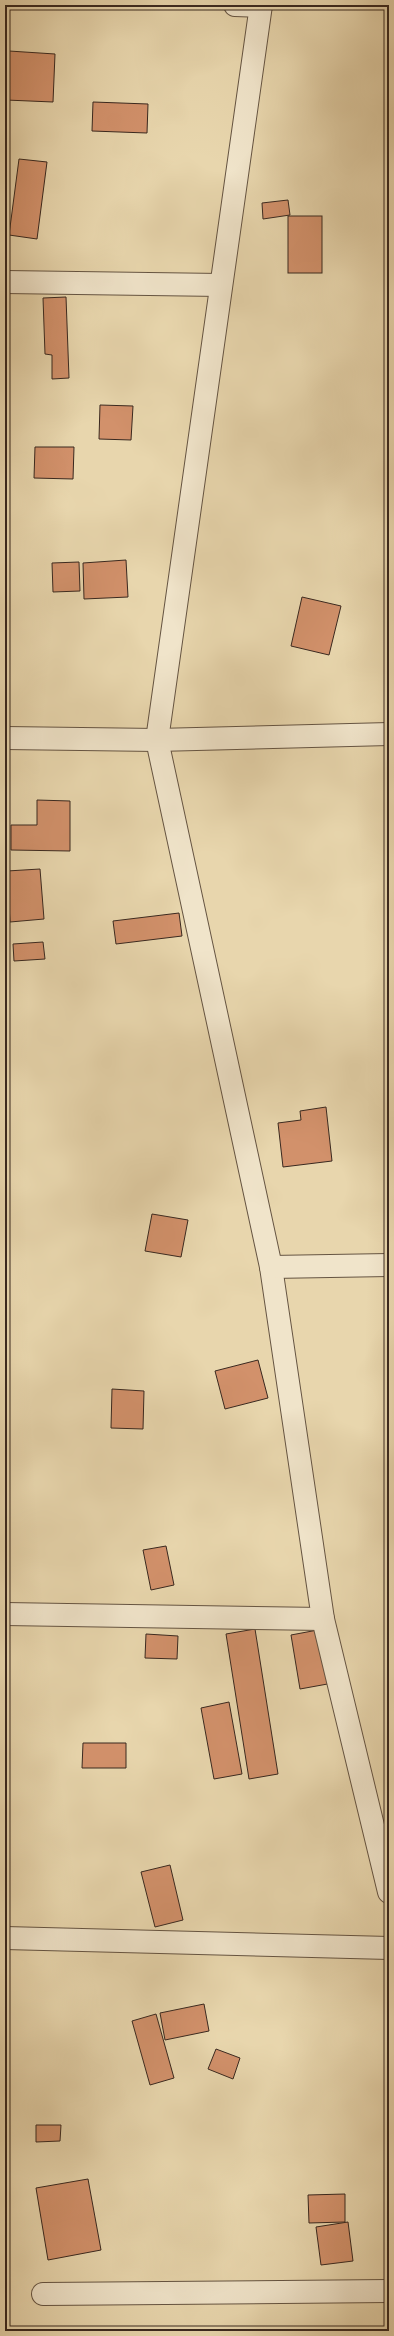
<svg xmlns="http://www.w3.org/2000/svg" width="394" height="2336" font-family="'Sorts Mill Goudy',serif">
<rect width="100%" height="100%" fill="#e8d6ad"/>
<filter id="stains"><feTurbulence type="fractalNoise" baseFrequency=".005" numOctaves="4"/><feColorMatrix values="0 0 0 0 .2 0 0 0 0 .09 0 0 0 0 .02 0 0 0 .5 -.17"/></filter>
<radialGradient id="worn" r=".72"><stop offset=".6" stop-color="#630" stop-opacity="0"/><stop offset="1" stop-color="#630" stop-opacity=".3"/></radialGradient>
<g fill="#d2916b" stroke="#39281f">
<polygon points="9,51 55,54 53,102 6,100"/>
<polygon points="93,102 148,104 147,133 92,131"/>
<polygon points="19,159 47,162 37,239 9,235"/>
<polygon points="288,200 290,215 263,219 262,203"/>
<rect x="288" y="216" width="34" height="57"/>
<polygon points="66,297 69,378 52,379 52,355 45,354 43,298"/>
<polygon points="100,405 133,406 131,440 99,439"/>
<polygon points="35,447 74,447 73,479 34,478"/>
<polygon points="126,560 128,597 84,599 83,563"/>
<polygon points="79,562 80,591 53,592 52,563"/>
<polygon points="302,597 341,606 329,655 291,646"/>
<polygon points="37,800 70,801 70,851 11,850 11,825 37,825"/>
<polygon points="40,869 44,919 10,922 7,871"/>
<polygon points="179,913 182,936 116,944 113,921"/>
<polygon points="43,942 45,959 14,961 13,944"/>
<polygon points="326,1107 332,1161 283,1167 278,1123 301,1120 300,1111"/>
<polygon points="152,1214 188,1220 181,1257 145,1251"/>
<polygon points="258,1360 268,1398 225,1409 215,1371"/>
<polygon points="112,1389 144,1391 143,1429 111,1428"/>
<polygon points="166,1546 174,1585 151,1590 143,1550"/>
<polygon points="255,1629 278,1774 249,1779 226,1634"/>
<polygon points="323,1629 333,1683 300,1689 291,1635"/>
<polygon points="146,1634 178,1636 177,1659 145,1658"/>
<polygon points="229,1702 242,1774 214,1779 201,1708"/>
<polygon points="83,1743 126,1743 126,1768 82,1768"/>
<polygon points="170,1865 183,1920 155,1927 141,1872"/>
<polygon points="204,2004 209,2031 165,2040 160,2013"/>
<polygon points="156,2014 174,2078 150,2085 132,2021"/>
<polygon points="216,2049 240,2058 233,2079 208,2069"/>
<polygon points="36,2125 61,2125 60,2141 36,2142"/>
<polygon points="88,2179 101,2250 48,2260 36,2188"/>
<polygon points="345,2194 345,2222 309,2223 308,2195"/>
<polygon points="348,2222 353,2261 321,2265 316,2227"/>
</g>
<g fill="none" stroke-linecap="round" stroke-linejoin="round">
<g stroke="#655442" stroke-width="24">
<g id="minor">
<polyline points="235,5 261,6"/>
<polyline points="261,5 157,740 271,1267 323,1619 389,1892"/>
<polyline points="5,282 221,285"/>
<polyline points="5,738 157,740 389,734"/>
<polyline points="271,1267 389,1265"/>
<polyline points="5,1614 323,1619"/>
<polyline points="5,1938 389,1948"/>
<polyline points="43,2294 389,2291"/>
</g>
</g>
<use href="#minor" stroke="#f0e4ca" stroke-width="22"/>
</g>
<rect width="394" height="2336" fill="none" stroke="#e8d6ad" stroke-width="20"/>
<rect x="6" y="6" width="382" height="2324" fill="none" stroke="#39281f" stroke-width="2"/>
<rect x="10" y="10" width="374" height="2316" fill="none" stroke="#39281f"/>
<rect width="100%" height="100%" filter="url(#stains)"/>
<rect width="100%" height="100%" fill="url(#worn)"/>
</svg>
